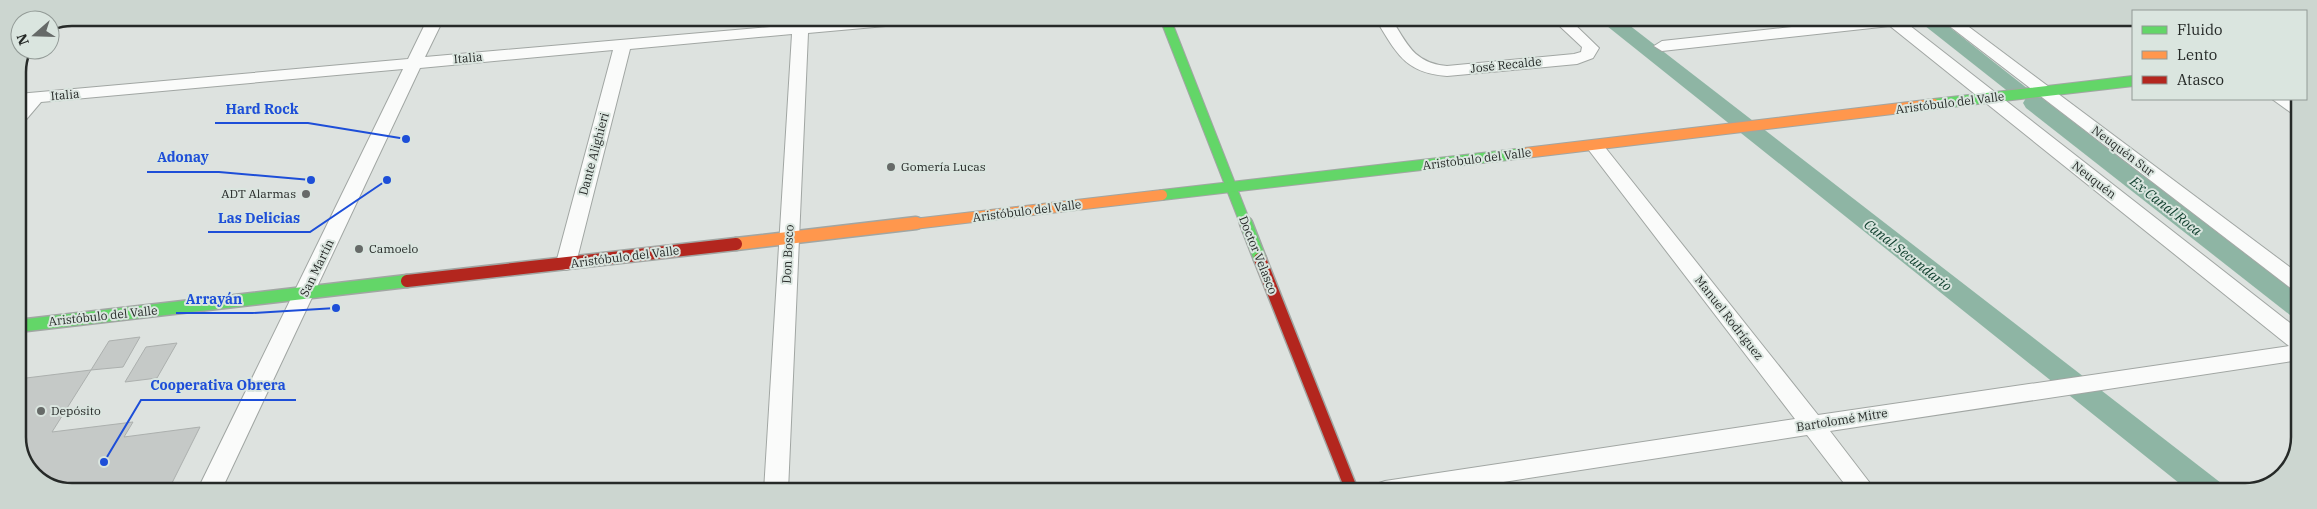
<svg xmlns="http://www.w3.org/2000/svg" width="2317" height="509" font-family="'IBM Plex Serif',serif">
<rect width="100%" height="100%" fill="#dde2df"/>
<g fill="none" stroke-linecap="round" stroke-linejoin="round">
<g fill="#8eb5a4" fill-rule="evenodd">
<polygon points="1597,18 1620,18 2221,483 2225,491 2189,491"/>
<polygon points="1915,18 1938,18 2028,89 2024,93 2017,95 2010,93"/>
<polygon points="2034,97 2042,98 2299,295 2299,318 2290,315 2026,108 2023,103 2026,98"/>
</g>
</g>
<g fill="#c5c9c7" stroke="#acb0ae">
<polygon points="140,337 123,367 91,370 109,341"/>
<polygon points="177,343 157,378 125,382 146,347"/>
<polygon points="91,370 52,432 133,422 124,437 200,427 169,489 154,491 62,490 31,473 18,444 18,379"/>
</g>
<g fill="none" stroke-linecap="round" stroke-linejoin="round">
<g stroke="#a1a6a3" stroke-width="2">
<g id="street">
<polygon points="428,18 444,18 425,57 793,25 793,18 809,18 809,23 868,18 927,18 919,23 808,33 788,491 764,491 792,34 630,49 576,263 573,268 566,270 559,268 556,263 613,50 420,68 221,491 197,491 403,69 41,102 24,122 18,123 18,108 21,104 18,104 18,94 408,59"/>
<path d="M1375,18H1391C1407,44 1414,63 1447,66L1574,54L1581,52L1582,47L1551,18H1568L1599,48L1593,58L1577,64L1447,76C1404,73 1396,52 1375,18Z"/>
<polygon points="1874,18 1900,18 2299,330 2299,360 1830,431 1876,491 1850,491 1807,435 1445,491 1373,491 1376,484 1385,481 1795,419 1588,149 1585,145 1588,141 1600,141 1818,415 2289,346 1890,26 1662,51 1654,46 1662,41"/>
<polygon points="1939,18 1957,18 2299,274 2299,291 2292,289"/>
<polygon points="2272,99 2293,99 2299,103 2299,115 2293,114"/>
</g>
</g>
<g stroke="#a1a6a3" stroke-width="12">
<g id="fast-far1">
<polyline points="1165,18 1246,225"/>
<polyline points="1934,104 2133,81"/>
<polyline points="1162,195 1525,153"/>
</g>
</g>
<g stroke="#a1a6a3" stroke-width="15">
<g id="fast">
<polyline points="1246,223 1260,259"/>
<polyline points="18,326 407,281"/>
</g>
</g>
<g stroke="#a1a6a3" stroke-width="12">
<g id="slow-far1">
<polyline points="1525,153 1934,104"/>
<polyline points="905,225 1162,195"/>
</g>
</g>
<g stroke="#a1a6a3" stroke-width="15">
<polyline id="slow" points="736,244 916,223"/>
</g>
<g stroke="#a1a6a3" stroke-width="15">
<g id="jam">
<polyline points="1260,259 1352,491"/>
<polyline points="407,281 736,244"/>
</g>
</g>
<use href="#street" fill="#fafbfa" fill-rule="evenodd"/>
<use href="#fast-far1" stroke="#63d668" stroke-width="10"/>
<use href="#fast" stroke="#63d668" stroke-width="12"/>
<use href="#slow-far1" stroke="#ff974d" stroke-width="10"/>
<use href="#slow" stroke="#ff974d" stroke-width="12"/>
<use href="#jam" stroke="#b3261e" stroke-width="12"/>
</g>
<g fill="#666a68" stroke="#dae5df" stroke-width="2">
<circle cx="891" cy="167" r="5"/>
<circle cx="306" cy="194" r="5"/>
<circle cx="359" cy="249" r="5"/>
<circle cx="41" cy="411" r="5"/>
</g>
<g text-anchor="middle" stroke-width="4" stroke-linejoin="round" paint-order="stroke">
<g font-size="12" fill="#262a28" stroke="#dae5df">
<text transform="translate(468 58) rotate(-5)" y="4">Italia</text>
<text transform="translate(1506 65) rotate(-6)" y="4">José Recalde</text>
<text transform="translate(65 95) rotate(-5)" y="4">Italia</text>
<text transform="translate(1950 103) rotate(-7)" y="4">Aristóbulo del Valle</text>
<text transform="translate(2123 151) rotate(37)" y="4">Neuquén Sur</text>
<text transform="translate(594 154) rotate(-75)" y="4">Dante Alighieri</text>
<text transform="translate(1477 159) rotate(-7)" y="4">Aristobulo del Valle</text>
<text transform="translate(2094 180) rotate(38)" y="4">Neuquén</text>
<text transform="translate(1027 211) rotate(-7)" y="4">Aristóbulo del Valle</text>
<text transform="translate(788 254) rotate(-87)" y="4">Don Bosco</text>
<text transform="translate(1258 255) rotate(68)" y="4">Doctor Velasco</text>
<text transform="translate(625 257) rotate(-7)" y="4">Aristóbulo del Valle</text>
<text transform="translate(317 268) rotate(-64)" y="4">San Martín</text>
<text transform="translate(103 316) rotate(-6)" y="4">Aristóbulo del Valle</text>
<text transform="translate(1729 318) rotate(52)" y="4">Manuel Rodríguez</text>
<text transform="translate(1842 420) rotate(-9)" y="4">Bartolomé Mitre</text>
</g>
<g font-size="12" fill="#262a28" stroke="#dae5df" text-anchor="start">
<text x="901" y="171">Gomería Lucas</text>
<text x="296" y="198" text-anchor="end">ADT Alarmas</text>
<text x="369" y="253">Camoelo</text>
<text x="51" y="415">Depósito</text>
</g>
<g font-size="14" font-style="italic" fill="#11402f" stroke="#dae5df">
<text transform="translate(2166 206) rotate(38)" y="5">Ex Canal Roca</text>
<text transform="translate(1908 255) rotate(38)" y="5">Canal Secundario</text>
</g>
</g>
<path d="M0 0H2317V509H0ZM72 26H2245A46 46 0 0 1 2291 72V437A46 46 0 0 1 2245 483H72A46 46 0 0 1 26 437V72A46 46 0 0 1 72 26Z" fill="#ccd6d0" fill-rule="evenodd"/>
<path fill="none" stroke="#262a28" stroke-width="2.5" d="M72 26H2245A46 46 0 0 1 2291 72V437A46 46 0 0 1 2245 483H72A46 46 0 0 1 26 437V72A46 46 0 0 1 72 26Z"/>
<path fill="none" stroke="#1d4ed8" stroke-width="2" d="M406 139L308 123H215M311 180L219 172H147M387 180L310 232H208M336 308L252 313H176M104 462L141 400H296"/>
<g fill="#1d4ed8" stroke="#dae5df" stroke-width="2">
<circle cx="406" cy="139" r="5"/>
<circle cx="311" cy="180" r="5"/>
<circle cx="387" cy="180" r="5"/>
<circle cx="336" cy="308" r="5"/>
<circle cx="104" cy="462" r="5"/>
</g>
<g font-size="14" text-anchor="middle" font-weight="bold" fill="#1d4ed8" stroke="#dae5df" stroke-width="4" stroke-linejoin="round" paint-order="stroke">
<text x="262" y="114">Hard Rock</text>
<text x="183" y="162">Adonay</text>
<text x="259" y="223">Las Delicias</text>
<text x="214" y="304">Arrayán</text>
<text x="218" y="390">Cooperativa Obrera</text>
</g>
<rect x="2132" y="10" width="175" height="90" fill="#dae5df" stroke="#929a96"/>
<rect x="2142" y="26" width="25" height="8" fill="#63d668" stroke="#929a96"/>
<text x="2177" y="35" font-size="15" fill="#262a28">Fluido</text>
<rect x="2142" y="51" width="25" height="8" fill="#ff974d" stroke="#929a96"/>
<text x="2177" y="60" font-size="15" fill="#262a28">Lento</text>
<rect x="2142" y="76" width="25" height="8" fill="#b3261e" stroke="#929a96"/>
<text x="2177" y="85" font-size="15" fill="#262a28">Atasco</text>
<g transform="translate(35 35) rotate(250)"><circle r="24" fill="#dae5df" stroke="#929a96"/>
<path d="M0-4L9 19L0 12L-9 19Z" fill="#666a68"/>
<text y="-8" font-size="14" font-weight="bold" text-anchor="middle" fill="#262a28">N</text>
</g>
</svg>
